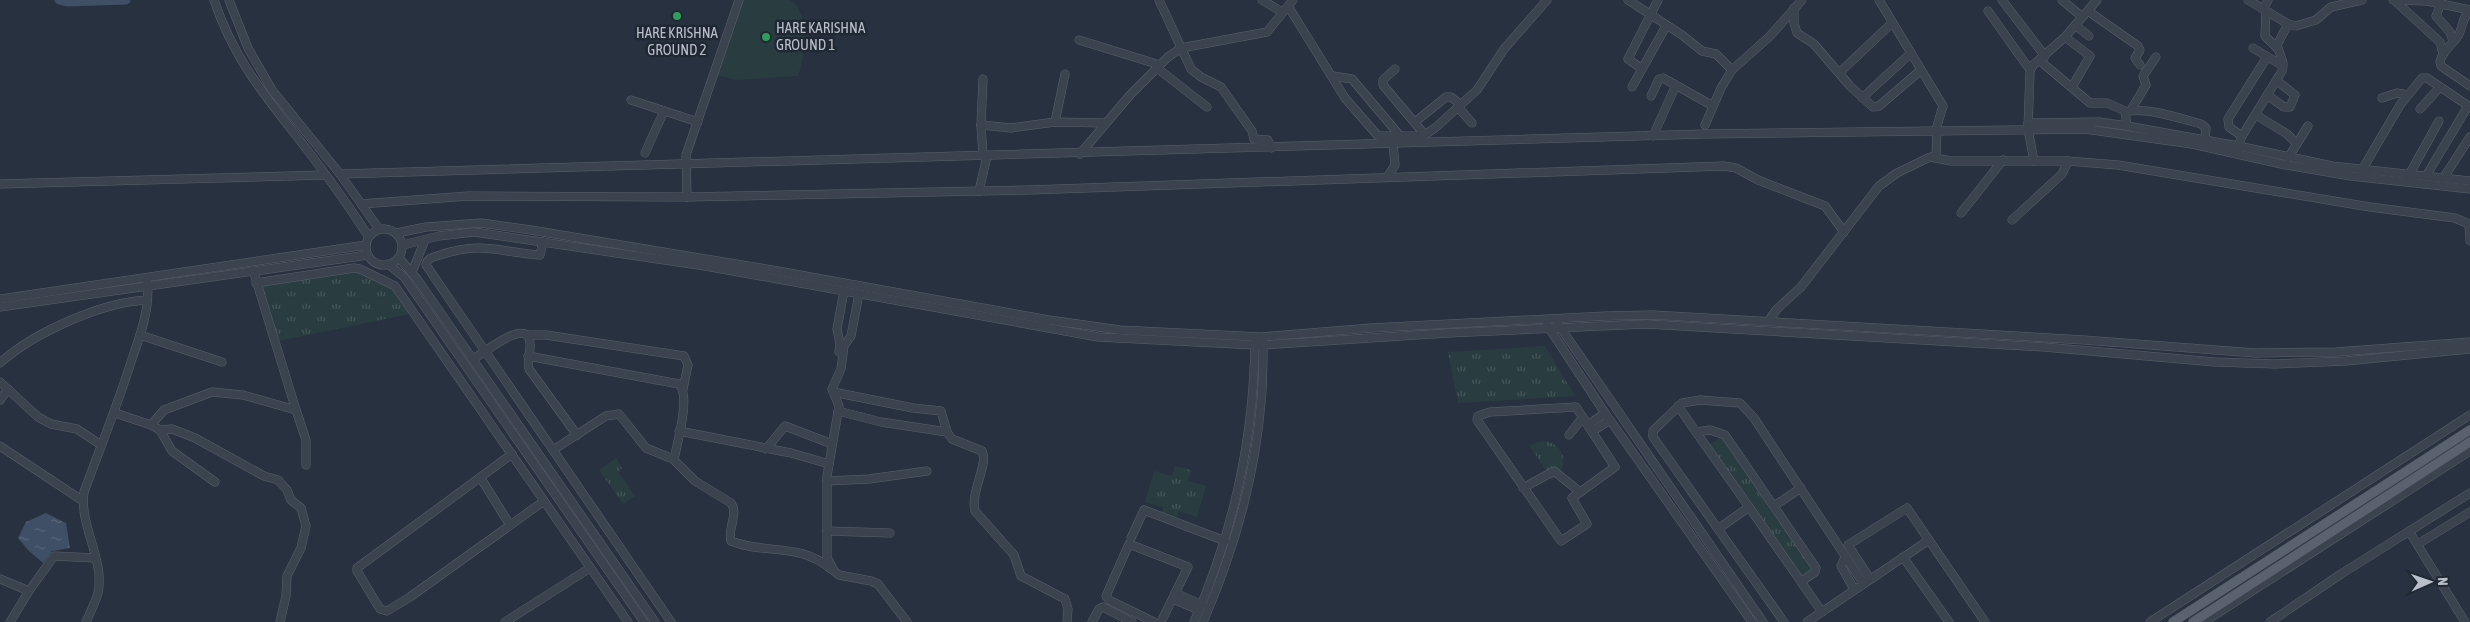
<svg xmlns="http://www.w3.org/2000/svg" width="2470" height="622" font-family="'Asap Condensed',sans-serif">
<defs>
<pattern id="grass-tufts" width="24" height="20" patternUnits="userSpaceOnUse" patternTransform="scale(1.25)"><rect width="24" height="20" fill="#293d40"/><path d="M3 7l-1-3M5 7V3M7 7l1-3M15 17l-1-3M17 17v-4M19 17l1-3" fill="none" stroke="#46575a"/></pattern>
<pattern id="water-ripples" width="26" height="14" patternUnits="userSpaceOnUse" patternTransform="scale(1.25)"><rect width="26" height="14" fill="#3f4f66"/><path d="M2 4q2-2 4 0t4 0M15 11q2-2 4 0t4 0" fill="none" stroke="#59677b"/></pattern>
</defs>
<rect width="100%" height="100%" fill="#28313f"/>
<g fill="url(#grass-tufts)">
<polygon points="354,269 393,288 409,314 279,341 260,284"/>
<polygon points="1545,346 1575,396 1458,403 1448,352"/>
<polygon points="1724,435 1818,574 1799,586 1705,448"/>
<path d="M1547,441C1567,448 1569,467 1552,480L1530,446L1538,442Z"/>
<polygon points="616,458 622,468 618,472 635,496 623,504 599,470"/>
<polygon points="1175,466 1191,470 1188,481 1206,486 1197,517 1179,511 1175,524 1160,519 1163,507 1145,502 1154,471 1172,476"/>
</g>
<path fill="#293d40" d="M742,0H790C812,15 805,54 798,76L736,80L716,75Z"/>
<polygon fill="url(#water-ripples)" points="46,513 66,523 70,548 52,551 43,563 29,551 18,538 26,522"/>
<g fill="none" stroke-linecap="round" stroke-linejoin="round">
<polyline stroke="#3f4f66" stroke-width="9" points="59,0 67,2 126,0"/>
<g stroke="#59616c" stroke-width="9">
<g id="minor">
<path d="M214,0C232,54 260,90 295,134C321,167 346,202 369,237"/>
<polyline points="229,0 248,48 272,90 340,174 379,229"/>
<polyline points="1159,0 1191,69 1201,77 1221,87 1252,131 1254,139 1268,140 1271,148"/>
<polyline points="1262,0 1282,12"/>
<polyline points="1628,0 1682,35 1702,51 1716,54 1732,70"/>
<polyline points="1879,0 1943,106 1937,126 1936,157"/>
<polyline points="2002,0 2045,56"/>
<polyline points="2062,0 2081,16"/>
<polyline points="2248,0 2288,24 2296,26 2316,20 2331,7 2362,0"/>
<polyline points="2393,0 2427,1 2470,10"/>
<polyline points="2394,0 2440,42 2443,54"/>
<polyline points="2441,3 2436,16 2450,32 2453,41"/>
<polyline points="1288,6 1345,98 1378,136 1423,136 1435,128 1477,90 1504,49 1547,0"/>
<polyline points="1794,8 1794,23 1797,33 1814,44 1850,86 1873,107 1879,106 1921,70"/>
<polyline points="2263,9 2268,0"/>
<polyline points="1988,11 2030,70"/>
<polyline points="2088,11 2138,46 2140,50 2135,58 2140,65"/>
<polyline points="2266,11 2265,36 2277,48"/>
<path d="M2470,11C2462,16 2463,28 2458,36C2452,45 2442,51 2440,62L2441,66L2470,86"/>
<polyline points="2075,25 2089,36"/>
<polyline points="2065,37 2090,56 2072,87"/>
<polyline points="1079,40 1160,65"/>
<polyline points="2253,48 2283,66"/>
<polyline points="2039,60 2090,103 2107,103 2125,111 2127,126"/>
<polyline points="1157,68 1207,107"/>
<polyline points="1395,69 1383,80 1383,85 1425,135"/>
<polyline points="1642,69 1628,59 1658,0"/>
<polyline points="1839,73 1892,23"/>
<polyline points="1333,76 1352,79 1401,137"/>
<polyline points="983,79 981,125 983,156"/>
<polyline points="1632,87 1666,26"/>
<polyline points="2267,95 2284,107 2290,107 2295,95 2277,81"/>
<polyline points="1651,96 1659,79 1663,78 1713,106"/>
<polyline points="1862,98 1911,53"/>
<polyline points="2382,98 2397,93 2408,95"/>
<polyline points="631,100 698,122"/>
<polyline points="1458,107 1472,123"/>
<polyline points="2420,109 2440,87"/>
<polyline points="2131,110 2146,85 2143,76 2156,57"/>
<path d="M2126,112C2144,106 2182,119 2201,124L2206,128L2205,140"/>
<polyline points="2256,115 2287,134 2297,144"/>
<polyline points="1055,122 1065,74"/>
<polyline points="1415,122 1446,97 1451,97 1461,105"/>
<polyline points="2028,123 2099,122 2127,126 2238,146 2332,166 2470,181"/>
<polyline points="981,125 1011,128 1055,122 1106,123"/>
<polyline points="1705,125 1721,88 1732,70 1769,37 1802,0"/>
<polyline points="1653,136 1676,85"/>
<polyline points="2242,136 2229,127 2228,119 2267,57"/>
<polyline points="2237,149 2242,136 2282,71 2283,63 2277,45 2288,24"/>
<polyline points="645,153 664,111"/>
<polyline points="1080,154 1130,95 1168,57 1181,48 1267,32 1293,0"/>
<polyline points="2288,158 2308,126"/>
<polyline points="2034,161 2028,129 2030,71 2033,65 2065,37 2097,0"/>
<polyline points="2362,170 2400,105 2422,78 2427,78 2470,107"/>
<polyline points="340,174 1705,134 2085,129 2192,144 2286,165 2351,176 2470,189"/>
<polyline points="2409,175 2439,121"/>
<polyline points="1388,176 1395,165 1393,144"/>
<polyline points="2426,176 2468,106"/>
<polyline points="2444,177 2470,137"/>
<polyline points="0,184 325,175"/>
<polyline points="979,191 987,156"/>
<polyline points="687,197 686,155 739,0"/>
<polyline points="361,204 468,196 687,197 1029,190 1724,166 1736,168 1758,180 1825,206 1844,232"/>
<polyline points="1961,213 2003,160"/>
<polyline points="2012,220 2062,174 2068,161"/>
<circle cx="384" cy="247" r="18"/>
<polyline points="397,233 426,227 481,223 531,230 772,270 1049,320 1120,330 1261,337 1371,328 1606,316 1653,315 2084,340 2255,353 2336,352 2470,342"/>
<path d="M543,242L540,255C499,252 482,241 440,255C433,257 427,258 426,265L671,622"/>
<polyline points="403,245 439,236 474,232 705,266 1098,337 1255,345 1263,345 1263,342"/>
<polyline points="399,258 417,279 655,622"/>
<polyline points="388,264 404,277 644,622"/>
<polyline points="253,270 296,410"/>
<polyline points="412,272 425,240"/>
<polyline points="256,283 354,268 360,269 395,286 628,622"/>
<polyline points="859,294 851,336 844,346 841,369 832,389 839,406 827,476 827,557 834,571 839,575 871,581 878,584 907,622"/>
<polyline points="0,299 366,245"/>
<polyline points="0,307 368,255"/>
<polyline points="1769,320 1777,309 1801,287 1879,186 1897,173 1930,157 1951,161 2067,161 2118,165 2370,207 2455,218 2469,224 2470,241"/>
<polyline points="1558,324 1763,622"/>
<polyline points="1547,325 1605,413 1752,622"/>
<polyline points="140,335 222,362"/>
<polyline points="527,335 546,335 684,356 688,365 683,389"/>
<polyline points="839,352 840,344 837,329 844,291"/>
<path d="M528,356L679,384C691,396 677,443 674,460"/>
<path d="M473,359C483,354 522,321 529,338C533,348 526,359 529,369L577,435"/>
<path d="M0,363C33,333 102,302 147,300"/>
<polyline points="0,382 38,417 51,424 77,429 101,445"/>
<path d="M833,392L913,408L941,411L947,432L952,439L982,451C989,464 970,492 975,511L1014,555L1021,576L1065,599L1068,609L1067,622"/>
<polyline points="0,400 8,389"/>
<polyline points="1678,406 1696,432"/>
<polygon points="1576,407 1615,467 1572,498 1587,524 1561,541 1477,420 1478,416 1490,412"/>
<polyline points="838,411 881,422 947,432"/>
<polyline points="115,413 151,425 164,410 212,392 243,395 296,410 306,440 306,465"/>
<polyline points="151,425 160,430 172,429 195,438 264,476 278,480 287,490 291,500 301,508 306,526 301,548 287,576 286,596 280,622"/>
<polyline points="1588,425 1605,413"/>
<polyline points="160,430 172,451 215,482"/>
<polyline points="679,431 791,453 829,464"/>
<polyline points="1593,431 1610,420"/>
<polyline points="1569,435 1583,417"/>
<polyline points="0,446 83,501"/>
<polyline points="766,449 785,426 832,444"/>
<path d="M553,450L606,416L619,414L646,448L673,459L695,481L731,503C739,514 727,529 731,541C766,555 799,542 831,569"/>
<polyline points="512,454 357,568 357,571 380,609 387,611 410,597 544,501"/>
<polyline points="480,477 510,525"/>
<polyline points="827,481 869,479 927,471"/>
<polyline points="1523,488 1554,471 1580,492"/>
<polyline points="1774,506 1801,488"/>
<polyline points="1749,507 1696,432 1710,430 1725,435 1816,568 1815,572 1802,581"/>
<polyline points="1718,529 1784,622"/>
<polyline points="827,531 890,533"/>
<polyline points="2409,531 2465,622"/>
<polyline points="1131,538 1144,510 1225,541"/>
<polyline points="2418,544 2470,512"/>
<polyline points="1845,557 1841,566 1854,589"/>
<polyline points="1903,557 1949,622"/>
<polyline points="0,579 29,591"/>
<polyline points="1870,579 1848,545 1907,508 1985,622"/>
<polyline points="1175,593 1202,605"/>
<polyline points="1173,599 1199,610"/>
<polyline points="1822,612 1749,507 1718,529 1653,437 1653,431 1657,427 1682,403 1700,400 1740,403 1754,418 1863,583"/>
<polyline points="10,622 29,591 54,556 95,558"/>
<path d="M86,622C90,613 95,603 98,593C105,559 79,526 84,492C100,448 118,404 132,359C140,336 151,306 147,281"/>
<polyline points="505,622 590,568"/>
<polyline points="1092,622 1099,609 1103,607 1132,622"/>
<polyline points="1154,622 1109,600 1106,596 1129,544 1188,567 1161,622"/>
<path d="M1194,622C1234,531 1254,440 1255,340"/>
<path d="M1203,622C1233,553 1255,477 1261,402C1263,383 1263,364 1263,345L1448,333L1646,324L2044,347L2215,362L2275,364L2346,361L2470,349"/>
<polyline points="1807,622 1929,540"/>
<polyline points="2150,622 2470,415"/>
<polyline points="2204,622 2470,451"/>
<polyline points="2270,622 2341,574 2470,493"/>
</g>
</g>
<g stroke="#454c58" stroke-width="10">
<g id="major">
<polyline points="2173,622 2470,430"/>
<polyline points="2193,622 2470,442"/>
</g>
</g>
<use href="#minor" stroke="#3b434f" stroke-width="8"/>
<use href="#major" stroke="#5a626f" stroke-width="9"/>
</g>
<g fill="#2e9e5b" stroke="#202834" stroke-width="2">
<circle cx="677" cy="16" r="5"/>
<circle cx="766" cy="37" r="5"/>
</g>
<g text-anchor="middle" stroke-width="5" stroke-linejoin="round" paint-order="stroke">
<g font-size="15" fill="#b8bfc9" stroke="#202834" text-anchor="start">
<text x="776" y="33">HARE KARISHNA<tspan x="776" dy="17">GROUND 1</tspan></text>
<text x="677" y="38" text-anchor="middle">HARE KRISHNA<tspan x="677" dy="17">GROUND 2</tspan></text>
</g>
</g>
<g transform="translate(2430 582) rotate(88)" stroke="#202834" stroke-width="4" paint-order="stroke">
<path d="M0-4L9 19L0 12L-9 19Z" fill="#b8bfc9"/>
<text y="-8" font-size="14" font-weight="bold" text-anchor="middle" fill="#b8bfc9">N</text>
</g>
</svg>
